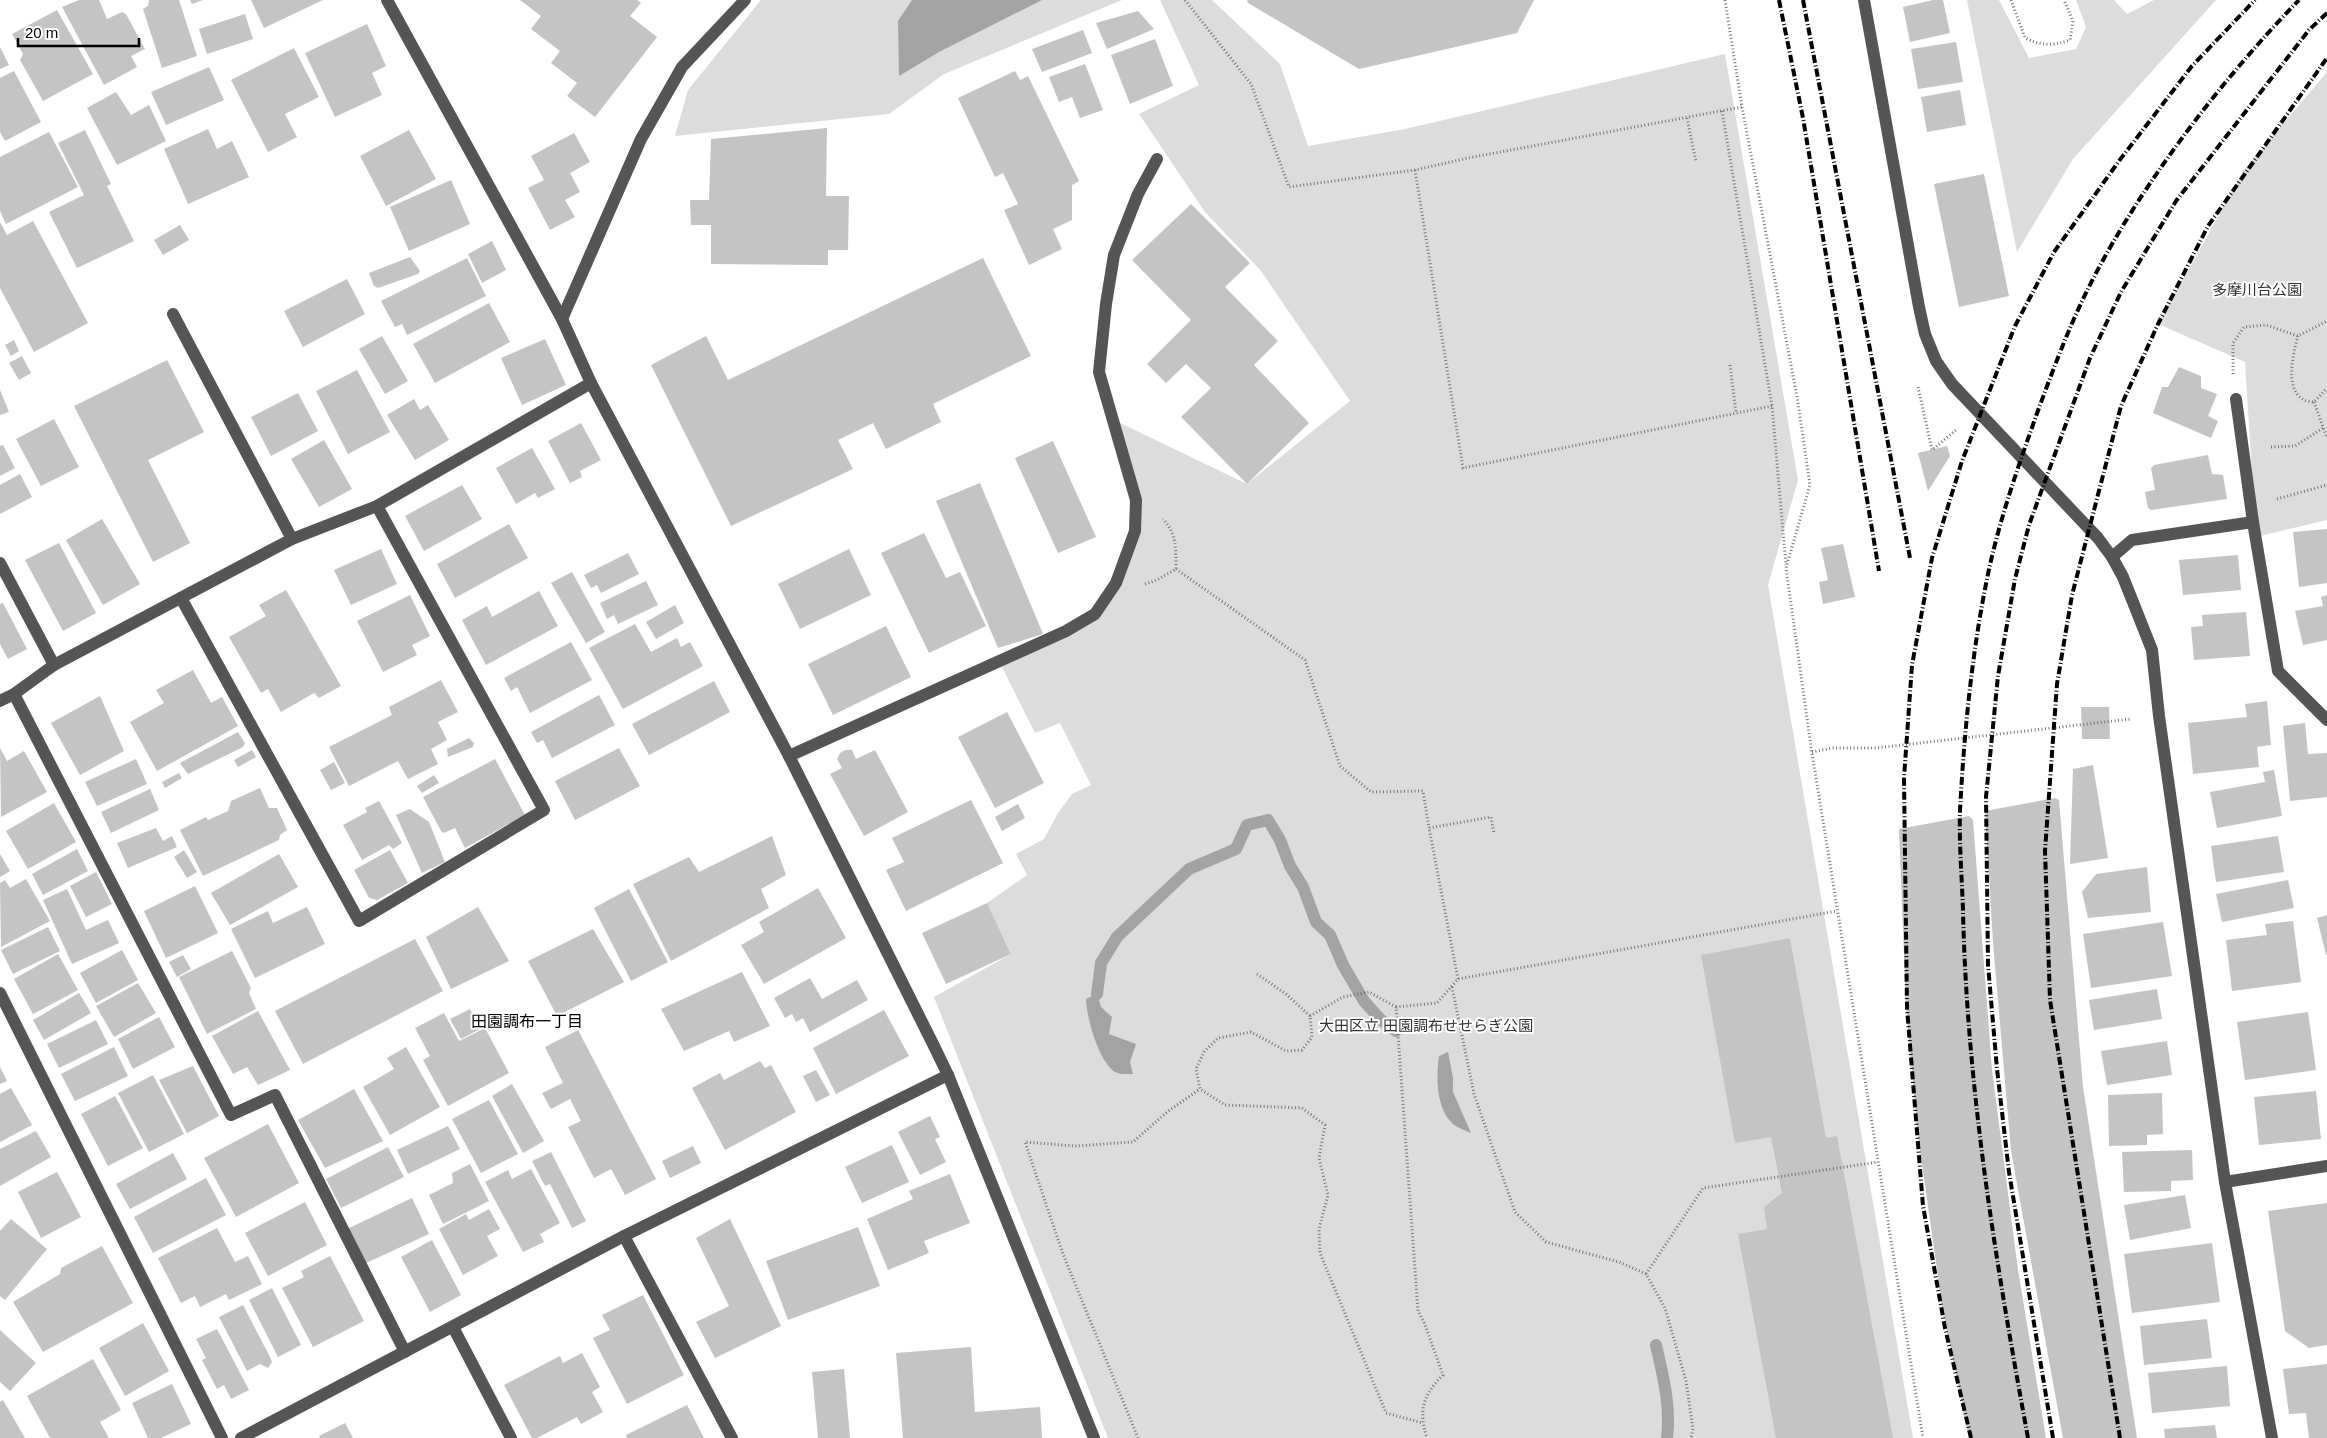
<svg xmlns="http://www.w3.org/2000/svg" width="2327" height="1438" font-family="Arial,'Noto Sans JP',sans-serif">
<rect width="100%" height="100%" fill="#fff"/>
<g fill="#dcdcdc">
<polygon points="761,0 1122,0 944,74 889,114 675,136 688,90"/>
<polygon points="1160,0 1212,0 1280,64 1308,146 1405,129 1725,54 1798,480 1768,585 1913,1438 1108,1438 934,997 1011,954 987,903 1027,875 1016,854 1044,839 1058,813 1072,794 1091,785 1060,723 1035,733 999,661 1095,614 1135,531 1136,500 1116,421 1247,484 1350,401 1261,271 1205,212 1139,114 1199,85"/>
<polygon points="1967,0 1999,0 2029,58 2076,49 2086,27 2076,0 2114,0 2127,14 2154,0 2216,0 2073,159 2017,252"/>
<polygon points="2327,72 2327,520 2256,537 2245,362 2158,324 2244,170"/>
</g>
<g fill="#a3a3a3">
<polygon points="912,0 1042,0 939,52 899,76 898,21"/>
<path d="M1097,994L1101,1007L1112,1017L1109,1034L1136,1044L1130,1062L1133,1074C1125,1074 1117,1075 1111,1069C1097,1054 1087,1019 1086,999Z"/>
<path d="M1448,1052L1453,1078V1092L1471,1133C1466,1131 1458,1128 1453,1124C1436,1108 1436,1078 1439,1056Z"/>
</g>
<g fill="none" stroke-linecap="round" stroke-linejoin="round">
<g stroke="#a3a3a3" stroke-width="12">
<polyline points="1097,994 1101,963 1117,937 1189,869 1236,849 1247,825 1268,820 1280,840 1290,866 1303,887 1316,922 1330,935 1343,965 1364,1001 1380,1019 1396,1031"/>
<path d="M1656,1345C1663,1376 1671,1406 1667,1438"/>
</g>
</g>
<g fill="#c4c4c4">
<polygon points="79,0 99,0 107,19 122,12 126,14 145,49 131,56 137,67 104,85 62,7"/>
<polygon points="149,0 179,0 197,56 162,68 143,9 148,6"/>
<polygon points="190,0 203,0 192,4"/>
<polygon points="251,0 323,0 264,28"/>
<polygon points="520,0 637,0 641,3 630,16 657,37 595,117 567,96 577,83 551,63 560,51 531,29 541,16"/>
<polygon points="1247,0 1534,0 1517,33 1359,69 1248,3"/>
<polygon points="1933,0 1943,0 1950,33 1910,42 1903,7"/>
<polygon points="57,10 93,74 43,101 20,60 23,54 12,34"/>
<polygon points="1138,11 1154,29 1107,49 1096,23"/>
<polygon points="245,14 253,39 207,54 199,29"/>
<polygon points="367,24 386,66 372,73 382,95 335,117 305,53"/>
<polygon points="1083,30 1092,53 1042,72 1032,49"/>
<polygon points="1155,39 1173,86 1130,104 1111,55"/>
<polygon points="1956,42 1963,82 1918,89 1911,49"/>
<polygon points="0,47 9,65 0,69"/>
<polygon points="294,48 319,97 285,114 297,137 268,152 231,80"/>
<polygon points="1085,64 1103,110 1080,118 1072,97 1059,102 1049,77"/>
<polygon points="209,67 224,100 166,125 151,92"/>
<polygon points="14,71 41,122 5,141 0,132 0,78"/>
<polygon points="1015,71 1020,80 1028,76 1079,181 1072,185 1072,220 1053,229 1062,249 1029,265 1004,210 1018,204 1003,173 995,177 958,98"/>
<polygon points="1960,90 1966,125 1927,132 1921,97"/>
<polygon points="116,92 131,115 149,105 166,141 117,165 87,108"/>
<polygon points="827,128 826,196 849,196 848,250 828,250 828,265 711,264 711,225 691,225 690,200 709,200 711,139"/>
<polygon points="208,129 217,149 232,141 249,177 188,204 164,149"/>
<polygon points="85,130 111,184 107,186 134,241 77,268 49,212 84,195 58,143"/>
<polygon points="409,130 436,179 386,206 360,156"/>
<polygon points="49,132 78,187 6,224 0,211 0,157"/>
<polygon points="574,133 590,162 570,173 580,192 565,200 575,217 550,230 528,188 544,180 531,156"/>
<polygon points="1984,174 2009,296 1959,307 1934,184"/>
<polygon points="451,180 470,224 409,251 390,207"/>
<polygon points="1191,204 1250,263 1225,287 1278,341 1254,365 1309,423 1247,484 1181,417 1211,388 1186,364 1166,383 1147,364 1191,320 1132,260"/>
<polygon points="33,221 88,323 34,352 0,288 0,222 7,235"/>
<polygon points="180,225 189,240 163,255 154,240"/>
<polygon points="492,241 506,270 482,283 468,254"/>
<polygon points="410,257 420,271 418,274 378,288 374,286 369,273"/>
<polygon points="467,258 486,296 407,335 402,324 395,327 381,301"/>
<polygon points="983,258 1031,356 933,404 941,422 886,449 873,423 838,440 853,469 731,526 651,365 706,336 728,380"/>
<polygon points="347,279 365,314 303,347 284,311"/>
<polygon points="489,303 510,342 435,383 413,344"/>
<polygon points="382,336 408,381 385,394 359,349"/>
<polygon points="545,339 566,385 522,405 501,358"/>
<polygon points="14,340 19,351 11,356 5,345"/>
<polygon points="22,356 31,373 19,380 9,363"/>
<polygon points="167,360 204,432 148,460 190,543 153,562 74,406"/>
<polygon points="2179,367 2201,376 2201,388 2217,394 2208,416 2218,421 2211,438 2153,413 2162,387 2168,387"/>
<polygon points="357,370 390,432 348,454 316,391"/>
<polygon points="0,390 9,412 0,415"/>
<polygon points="298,393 318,431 271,456 251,417"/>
<polygon points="414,399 420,410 428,405 449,440 415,460 387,415"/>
<polygon points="54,419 79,467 41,486 16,439"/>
<polygon points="581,423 601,460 580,471 582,477 570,483 548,441"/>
<polygon points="324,440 352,489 319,507 291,459"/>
<polygon points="1053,441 1096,537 1058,553 1015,458"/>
<polygon points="3,445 15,468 0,476 0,446"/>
<polygon points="1947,446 1950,456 1928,491 1918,453"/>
<polygon points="532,448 555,489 538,498 535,493 516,504 496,468"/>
<polygon points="2208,455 2212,474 2223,475 2227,499 2151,510 2148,508 2145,492 2155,490 2151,468 2154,465"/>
<polygon points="20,474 32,497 0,514 0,485"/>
<polygon points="980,483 1043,634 998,648 936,501"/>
<polygon points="462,485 482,519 424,551 405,516"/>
<polygon points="102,519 140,584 103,605 66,540"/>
<polygon points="509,524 528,558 455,598 437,564"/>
<polygon points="2327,529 2327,583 2299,587 2293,532"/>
<polygon points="924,533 946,578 960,572 986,626 929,653 881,553"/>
<polygon points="59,543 96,613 63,631 25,560"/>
<polygon points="1843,544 1855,597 1823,604 1819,582 1828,580 1821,548"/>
<polygon points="381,549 397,584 351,605 334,570"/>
<polygon points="849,549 871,595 800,629 778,584"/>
<polygon points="628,553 639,574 601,593 597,585 591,588 584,575"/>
<polygon points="2238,555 2241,590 2183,595 2179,560"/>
<polygon points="572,572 605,632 586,643 551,583"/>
<polygon points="646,581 658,605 618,624 614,615 607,619 600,603"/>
<polygon points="286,590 341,686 319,698 314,693 281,712 268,689 261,693 229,637 266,616 259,605"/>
<polygon points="539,591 558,626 486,665 462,620 487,606 492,617"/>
<polygon points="410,595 430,636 412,645 417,655 383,672 357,621"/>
<polygon points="2327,595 2327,640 2303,645 2295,611 2323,606 2321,597"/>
<polygon points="3,603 27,649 8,659 0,644 0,604"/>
<polygon points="675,605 684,623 656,639 646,622"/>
<polygon points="2246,612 2250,656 2194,660 2191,627 2203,626 2202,615"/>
<polygon points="635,624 651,652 677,638 681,647 690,642 703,666 623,709 589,648"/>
<polygon points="886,626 911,677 833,715 808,664"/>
<polygon points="571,642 592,680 530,713 517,687 511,691 504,678"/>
<polygon points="193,670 211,703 222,697 238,726 157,771 130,722 164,703 156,690"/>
<polygon points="441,680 458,712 438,722 447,740 431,749 438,764 408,779 398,761 349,786 329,747 392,715 389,707"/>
<polygon points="714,681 730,712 649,755 632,724"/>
<polygon points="599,695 615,725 552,758 543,740 537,743 531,732"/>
<polygon points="100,696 124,751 80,775 51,723"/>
<polygon points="2267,701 2271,745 2257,747 2259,767 2193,774 2188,723 2247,717 2245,704"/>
<polygon points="2081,707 2109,707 2110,739 2082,739"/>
<polygon points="1007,712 1044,783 995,808 958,737"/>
<polygon points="2305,723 2308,754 2327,753 2327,797 2290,801 2283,726"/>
<polygon points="238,732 245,743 243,747 188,774 180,763"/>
<polygon points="469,738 474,743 473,747 448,757 447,749"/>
<polygon points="0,748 7,761 24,751 47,792 1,817"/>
<polygon points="619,748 640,786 575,820 555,781"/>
<polygon points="252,750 256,757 238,767 234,760"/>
<polygon points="845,750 852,750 856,759 875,750 908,812 864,836 830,774 842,768 837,759 840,753"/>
<polygon points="136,759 147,784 97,806 85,782"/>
<polygon points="495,759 525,815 465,848 455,828 444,833 441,831 423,797"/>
<polygon points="334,762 345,783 331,790 320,770"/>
<polygon points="2093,765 2108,858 2070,864 2073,769"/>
<polygon points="2274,770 2282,816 2217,828 2210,792 2265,782 2263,772"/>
<polygon points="179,773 182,778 165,788 162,782"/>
<polygon points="434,775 439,783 422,793 417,786"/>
<polygon points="260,788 269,808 277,808 287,830 280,835 279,840 203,876 180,830 206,817 208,820 228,811 231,801"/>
<polygon points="150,789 159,810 111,833 101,812"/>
<polygon points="2055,798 2059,800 2083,1087 2137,1438 2063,1438 2011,1151 1993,943 1985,811"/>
<polygon points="971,800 1003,863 906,911 886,870 904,862 892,838"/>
<polygon points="379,801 402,843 393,849 389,845 362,860 343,825 367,812 365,808"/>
<polygon points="54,803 76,842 28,869 6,831"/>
<polygon points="1018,804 1025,818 1002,831 995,817"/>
<polygon points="410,809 429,822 445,862 422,873 396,815"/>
<polygon points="1969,816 1973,820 1992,1070 2018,1270 2046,1438 1969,1438 1942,1305 1917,1129 1906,1006 1899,829"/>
<polygon points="156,828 163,841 172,836 177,847 128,868 117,843"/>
<polygon points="772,836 786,875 761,889 769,908 671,961 633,884 689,857 699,872"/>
<polygon points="2278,836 2284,872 2216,882 2211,846"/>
<polygon points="77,849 88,871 43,895 32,874"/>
<polygon points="184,850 197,872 187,878 174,857"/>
<polygon points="390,850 408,883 377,900 369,898 354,870"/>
<polygon points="0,854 10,871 0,877"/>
<polygon points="279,854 298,887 230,925 211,893"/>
<polygon points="2147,867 2151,912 2088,918 2082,892 2096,874"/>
<polygon points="96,872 112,904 86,917 70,886"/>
<polygon points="26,879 50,921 1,947 0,883 5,880 10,888"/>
<polygon points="2288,880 2294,908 2222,922 2216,894"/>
<polygon points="195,886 218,933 166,958 144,911"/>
<polygon points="818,888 846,938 764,984 741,945 764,932 759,922"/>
<polygon points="67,889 86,930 108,920 119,943 72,964 43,900"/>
<polygon points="629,889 668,962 631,981 594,908"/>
<polygon points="987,903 1011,954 946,984 922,933"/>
<polygon points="307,907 325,944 255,978 231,929 268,911 273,923"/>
<polygon points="478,907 509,961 451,989 426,937"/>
<polygon points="2327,915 2327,955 2326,955 2317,918"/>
<polygon points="2293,921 2301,982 2232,991 2226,940 2267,935 2265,924"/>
<polygon points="2163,922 2172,976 2091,988 2083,934"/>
<polygon points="48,927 60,951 13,974 1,950"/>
<polygon points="593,929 624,982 557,1016 528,961"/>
<polygon points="1790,938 1826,1138 1837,1136 1893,1438 1776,1438 1738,1234 1767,1229 1764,1207 1782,1193 1771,1137 1735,1143 1701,955"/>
<polygon points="415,939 443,991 303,1064 275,1011"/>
<polygon points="122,950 138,980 96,1003 80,973"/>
<polygon points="232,951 251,988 249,993 256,1009 207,1034 179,977"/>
<polygon points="58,954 78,990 33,1014 14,979"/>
<polygon points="183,955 191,969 177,977 169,962"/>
<polygon points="742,972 770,1026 734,1042 729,1031 684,1051 661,1009"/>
<polygon points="810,978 822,999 857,980 868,1000 810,1032 803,1018 796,1022 792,1014 785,1018 774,998"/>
<polygon points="138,983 156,1013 114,1037 96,1006"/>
<polygon points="2157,989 2162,1019 2094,1030 2089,1000"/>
<polygon points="79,993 91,1013 44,1040 33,1020"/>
<polygon points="470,1009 480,1029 461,1039 450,1019"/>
<polygon points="884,1010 909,1056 836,1094 813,1048"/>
<polygon points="258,1011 290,1070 258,1085 247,1067 233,1074 212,1036"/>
<polygon points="2308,1012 2316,1070 2245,1080 2237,1022"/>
<polygon points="444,1013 459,1041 485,1028 509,1073 448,1106 423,1060 430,1056 415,1028"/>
<polygon points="159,1017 175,1047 133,1069 118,1039"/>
<polygon points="96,1020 108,1044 59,1068 47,1044"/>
<polygon points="578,1030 656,1179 625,1195 611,1169 594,1178 568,1127 581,1121 570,1099 551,1109 542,1093 563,1083 545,1047"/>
<polygon points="2167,1041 2172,1075 2107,1085 2101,1051"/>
<polygon points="114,1047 128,1076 75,1101 61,1074"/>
<polygon points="406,1047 440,1107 390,1135 363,1087 394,1069 387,1058"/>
<polygon points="760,1061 765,1068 771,1065 796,1112 725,1150 692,1088 720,1073 724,1080"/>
<polygon points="193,1066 219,1116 187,1133 159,1080"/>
<polygon points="0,1067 7,1081 0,1084"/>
<polygon points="816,1070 830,1095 816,1102 803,1076"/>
<polygon points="153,1075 184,1134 149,1152 118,1093"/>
<polygon points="512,1084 544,1141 523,1153 492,1096"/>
<polygon points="11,1088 32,1125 0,1142 0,1094"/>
<polygon points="354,1089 383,1141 325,1168 298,1120"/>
<polygon points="2316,1091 2321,1139 2259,1145 2254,1097"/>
<polygon points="2162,1093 2163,1134 2147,1135 2147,1145 2109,1146 2108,1095"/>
<polygon points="115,1096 143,1148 108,1166 81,1114"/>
<polygon points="489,1100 518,1154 481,1173 452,1119"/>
<polygon points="930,1116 940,1137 935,1139 946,1162 920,1175 898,1132"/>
<polygon points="268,1124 299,1183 236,1217 204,1158"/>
<polygon points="448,1126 460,1149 408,1174 397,1150"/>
<polygon points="36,1131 51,1157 0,1186 0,1149"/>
<polygon points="892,1145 909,1182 862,1203 845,1167"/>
<polygon points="693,1146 701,1163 670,1178 662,1161"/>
<polygon points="388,1147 404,1177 341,1208 326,1179"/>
<polygon points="2192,1150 2193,1180 2171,1181 2171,1191 2124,1192 2122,1152"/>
<polygon points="551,1152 586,1221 572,1228 550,1184 545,1186 532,1161"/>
<polygon points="173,1153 187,1179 130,1209 116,1184"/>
<polygon points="470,1164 489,1201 443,1224 429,1195 453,1183 452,1173"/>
<polygon points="531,1169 560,1223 540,1234 544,1242 523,1252 485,1182 508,1170 512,1179"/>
<polygon points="57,1172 81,1217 41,1238 18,1192"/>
<polygon points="950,1174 970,1223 924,1241 929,1253 888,1270 867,1219 913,1199 909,1191"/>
<polygon points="206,1178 226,1215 153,1253 134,1217"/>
<polygon points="2185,1195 2191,1228 2130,1240 2124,1205"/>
<polygon points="412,1198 429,1234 364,1264 347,1229"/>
<polygon points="305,1202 327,1245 268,1276 245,1233"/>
<polygon points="2327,1203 2327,1345 2309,1348 2285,1331 2268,1211"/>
<polygon points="489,1209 500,1229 487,1236 498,1256 463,1275 439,1229 466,1214 469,1220"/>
<polygon points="11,1219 47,1249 5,1300 0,1296 0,1231"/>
<polygon points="730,1219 781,1326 715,1358 696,1322 729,1306 696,1238"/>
<polygon points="858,1227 880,1286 788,1320 766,1261"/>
<polygon points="217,1228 235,1262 248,1256 262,1284 229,1300 226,1294 200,1307 195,1296 181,1303 158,1258"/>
<polygon points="432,1240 461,1295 430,1312 401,1257"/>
<polygon points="2212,1243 2220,1302 2132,1313 2124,1254"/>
<polygon points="102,1246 133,1303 43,1352 13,1302 60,1274 61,1268"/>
<polygon points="330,1256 364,1321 313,1347 282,1288 304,1277 301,1271"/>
<polygon points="272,1288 301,1345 278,1357 249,1300"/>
<polygon points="643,1295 684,1375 627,1404 593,1338 610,1330 602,1315"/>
<polygon points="243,1305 270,1357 272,1362 268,1368 260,1364 247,1371 219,1317"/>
<polygon points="2207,1319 2212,1358 2144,1365 2140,1326"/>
<polygon points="143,1323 169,1371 125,1396 99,1348"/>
<polygon points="217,1329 249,1390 231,1399 224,1385 217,1389 202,1360 206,1358 196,1339"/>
<polygon points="0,1330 36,1363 10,1391 0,1382"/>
<polygon points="971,1347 975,1412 1040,1407 1042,1438 903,1438 896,1353"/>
<polygon points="582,1353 600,1387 592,1392 603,1412 581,1424 577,1417 537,1438 532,1438 504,1385 560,1356 563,1363"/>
<polygon points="93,1359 121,1410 100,1422 109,1438 50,1438 27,1396"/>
<polygon points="2327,1364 2327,1438 2309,1438 2306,1413 2289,1414 2283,1369"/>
<polygon points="2227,1366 2230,1406 2152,1413 2148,1373"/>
<polygon points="844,1369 850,1438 818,1438 812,1372"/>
<polygon points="172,1384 191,1424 161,1438 148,1438 132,1403"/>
<polygon points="3,1400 25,1438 0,1438 0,1402"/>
<polygon points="687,1405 704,1438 627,1438 626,1435"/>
<polygon points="345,1423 353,1438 320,1438 319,1436"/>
<polygon points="2215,1425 2217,1438 2165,1438 2164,1429"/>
</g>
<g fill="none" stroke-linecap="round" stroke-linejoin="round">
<g stroke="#777" stroke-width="3" stroke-dasharray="1 2.5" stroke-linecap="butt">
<polyline points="1185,0 1251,84 1289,187 1415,170 1468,158 1742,107"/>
<polyline points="1725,0 1742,107 1798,402 1810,485 1786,568 1811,747 1923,1438"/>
<path d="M2011,0L2025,38C2041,46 2053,46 2070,40L2073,21L2064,0"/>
<polyline points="1722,111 1772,406 1786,565"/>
<polyline points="1687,118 1696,162"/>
<polyline points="1415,170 1463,468 1772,406"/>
<path d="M2298,336C2292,357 2282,401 2314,402L2327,388"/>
<polyline points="1730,365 1736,413"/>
<polyline points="2233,374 2233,343 2244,327 2266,325 2298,336 2327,321"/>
<polyline points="1918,387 1932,450 1956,430"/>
<polyline points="2314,402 2327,438"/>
<polyline points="2271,447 2295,446 2323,428"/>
<polyline points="2277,499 2327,485"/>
<polyline points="1176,569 1305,660 1340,766 1371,792 1423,791 1429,828"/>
<path d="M1145,584L1157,580L1176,569C1176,550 1177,534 1163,519"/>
<polyline points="1812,752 1833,748 1876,748 2131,719"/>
<polyline points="1257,974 1286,994 1310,1016 1312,1037 1302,1050 1286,1051 1251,1032 1218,1038 1204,1052 1196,1069 1200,1089 1225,1105 1302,1108 1325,1125 1319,1158 1328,1195 1319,1229 1320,1253 1386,1413 1423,1423"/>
<polyline points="1458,979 1429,828 1491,817 1494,834"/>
<polyline points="1452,987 1474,1094 1515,1212 1546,1242 1619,1262 1646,1274 1665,1308 1686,1381 1693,1429 1691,1438"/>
<polyline points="1396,1007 1437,1003 1458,979 1837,911"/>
<path d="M1310,1016L1343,997L1369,992L1396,1007L1418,1311L1424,1322L1443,1375C1423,1395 1418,1411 1427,1438"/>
<polyline points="1646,1274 1703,1188 1878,1162"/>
<polyline points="1138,1438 1063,1254 1025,1142 1075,1146 1133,1142 1167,1112 1200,1089"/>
</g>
<g stroke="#555" stroke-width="12">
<polyline points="387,0 562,319 591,383 789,756 934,1046 948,1075 1094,1438"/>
<polyline points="1864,0 1919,307 1925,334 1936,361 1952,384 2098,538 2112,557 2123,577 2152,650 2159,716 2225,1182 2272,1438"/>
<polyline points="173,314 292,539"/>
<polyline points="562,319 641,139 682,67 745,0"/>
<polyline points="2236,399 2253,522 2278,671 2327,720"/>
<polyline points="2112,557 2132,540 2253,522"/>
<polyline points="0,563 54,665"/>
<polyline points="181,598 359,921 544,810 377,506"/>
<polyline points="14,694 231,1115 275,1095 405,1352"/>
<polyline points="0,701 14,694 54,665 292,539 377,506 591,383"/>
<polyline points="789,756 1066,631 1095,614 1116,583 1135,531 1136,500 1099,372 1106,304 1114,255 1138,194 1157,159"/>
<polyline points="0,993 222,1438"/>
<polyline points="2225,1182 2327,1166"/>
<polyline points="624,1236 732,1438"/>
<polyline points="453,1327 511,1438"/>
<polyline points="241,1438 624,1236 948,1075"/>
</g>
<g stroke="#000" stroke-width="4" stroke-dasharray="8 2.5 1 2.5" stroke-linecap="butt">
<polyline points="1779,0 1803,118 1879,571"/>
<polyline points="1803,0 1910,558"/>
<polyline points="1971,1438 1945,1328 1923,1206 1907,1008 1904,778 1912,665 1932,558 1962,461 2015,326 2054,252 2119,161 2192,66 2255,0"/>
<path d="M2028,1438C1996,1264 1967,1089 1963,911C1962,878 1959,844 1960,811C1964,733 1972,651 1988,574C2000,517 2020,461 2040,405C2056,362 2072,319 2094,277C2143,182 2224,77 2299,0"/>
<polyline points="2053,1438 2009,1172 1997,1069 1988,965 1986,797 1998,676 2015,579 2029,525 2090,358 2121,292 2176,201 2309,30 2327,13"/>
<polyline points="2120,1438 2050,1000 2045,851 2057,684 2072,595 2121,406 2158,324 2208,226 2327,58"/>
</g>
</g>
<g text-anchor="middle" stroke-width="4" stroke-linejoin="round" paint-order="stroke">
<g font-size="15" fill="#333" stroke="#fff">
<text x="2257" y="295">多摩川台公園</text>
<text x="1426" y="1031">大田区立 田園調布せせらぎ公園</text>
</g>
<g font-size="16" fill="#000" stroke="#fff">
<text x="527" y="1027">田園調布一丁目</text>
</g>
</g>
<path d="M18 38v8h121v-8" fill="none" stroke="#000000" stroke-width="2.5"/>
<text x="25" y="38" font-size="15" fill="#000000" stroke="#ffffff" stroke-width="4" paint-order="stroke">20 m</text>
</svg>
